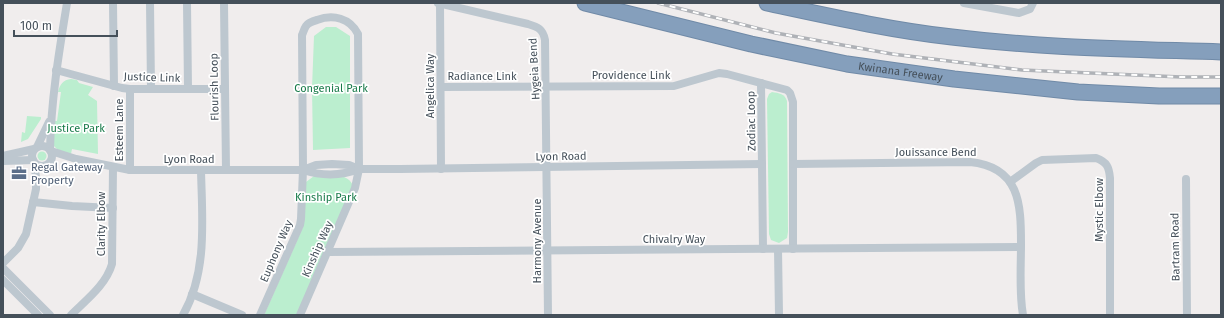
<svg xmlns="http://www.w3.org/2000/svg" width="1224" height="318" font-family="'Fira Sans',sans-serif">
<rect width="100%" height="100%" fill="#f0eded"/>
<g fill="#bbeecf">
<polygon points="326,27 336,27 350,36 350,148 313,150 312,88 314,36"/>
<path d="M71,79L77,80L79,83L93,87L88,95L97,101L98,154L72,149L71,154L58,150L53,145L54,121H57L61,92H58C60,84 63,80 71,79Z"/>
<path d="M772,92C779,93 785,94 787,101L788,232L787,238L779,243L771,240L769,234L767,99L769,94Z"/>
<polygon points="27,116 41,117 41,119 28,139 21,142 22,132 25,133"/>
<circle cx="42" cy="156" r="4.5"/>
<path d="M314,176C326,176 348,171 353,186L297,315H264L303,227L306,182Z"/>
</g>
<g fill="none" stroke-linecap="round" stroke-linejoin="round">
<g stroke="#708aa7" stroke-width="17">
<g id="motorway">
<path id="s1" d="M585,3L751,44L847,64L954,79L1078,92L1159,96H1221"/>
<path d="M767,3C828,16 890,30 952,37C1041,48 1131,49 1221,52"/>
</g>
</g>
<g stroke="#bdc7cf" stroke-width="8">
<polyline points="113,3 114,86"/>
<polyline points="150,3 151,89"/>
<polyline points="187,3 188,89"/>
<polyline points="224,3 226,170"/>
<path d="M438,3L528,24C538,27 543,29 545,40L548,315"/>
<polyline points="440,3 441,169"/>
<polyline points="964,3 1019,13 1030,9 1033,3"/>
<polyline points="56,70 122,88 130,89 224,89"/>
<polyline points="761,83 763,249"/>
<polyline points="441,87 674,86 712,75 719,73 727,74 787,90 790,93 793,102 793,249"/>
<polyline points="130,89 130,170"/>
<circle cx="42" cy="156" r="10"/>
<polyline points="37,147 49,122"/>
<path d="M50,150C51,100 59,52 67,3"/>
<polyline points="51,151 76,159 130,170 303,170 316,165 332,164 349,165 359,169 400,169 762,164"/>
<polyline points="3,156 34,149"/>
<polyline points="3,161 33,160"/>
<path d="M793,164L970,162C1020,167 1021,204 1021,244C1021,266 1019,294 1023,315"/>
<path d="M303,170C322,176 341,176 359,169"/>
<polyline points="1186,179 1187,315"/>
<path d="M1010,182L1036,163L1042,160L1096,158C1107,162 1109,167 1110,178V315"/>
<polyline points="33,202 72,206 113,208"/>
<polyline points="778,249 779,315"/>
<polyline points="328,252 1021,247"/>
<polyline points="3,263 18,248 26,234 36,189 36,177 34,162"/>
<polyline points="3,268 50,315"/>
<polyline points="3,280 38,315"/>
<polyline points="192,294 242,315"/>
<path d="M71,315C86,300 106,285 112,264L113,167"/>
<path d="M183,315C208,271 202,218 201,170"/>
<path d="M260,315L300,225L301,219L303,170L302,35C303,33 304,29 306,26C308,23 313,21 317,20C333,14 350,18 358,34L359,169L355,188L300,315"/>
</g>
<use href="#motorway" stroke="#859fbc" stroke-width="15"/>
<g stroke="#afb2b7" stroke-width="3.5">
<polyline id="rail" points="658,3 776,33 892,54 1022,70 1181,77 1221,77"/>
</g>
<use href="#rail" stroke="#fff" stroke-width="2" stroke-dasharray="6" stroke-linecap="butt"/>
</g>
<defs>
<g id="office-bare" transform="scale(1.2)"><path d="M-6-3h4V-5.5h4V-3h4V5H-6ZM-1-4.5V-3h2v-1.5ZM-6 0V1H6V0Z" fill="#5c6f8a" stroke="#fff" stroke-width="2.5" paint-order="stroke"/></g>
</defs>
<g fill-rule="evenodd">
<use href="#office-bare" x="19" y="173"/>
</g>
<g text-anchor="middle" stroke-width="3.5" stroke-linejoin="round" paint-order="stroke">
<g font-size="11" fill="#45505a" stroke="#fff">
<text transform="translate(534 69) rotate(-93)" y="4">Hygeia Bend</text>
<text dy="4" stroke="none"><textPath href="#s1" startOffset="323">Kwinana Freeway</textPath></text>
<text x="631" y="79">Providence Link</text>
<text x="482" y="80">Radiance Link</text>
<text transform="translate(152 77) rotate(2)" y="4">Justice Link</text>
<text transform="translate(430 86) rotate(-90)" y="4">Angelica Way</text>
<text transform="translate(214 87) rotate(-91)" y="4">Flourish Loop</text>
<text transform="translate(751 121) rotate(-91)" y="4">Zodiac Loop</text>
<text transform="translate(119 130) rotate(-90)" y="4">Esteem Lane</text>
<text x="936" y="156">Jouissance Bend</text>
<text transform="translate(561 156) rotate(-1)" y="4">Lyon Road</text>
<text x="189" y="163">Lyon Road</text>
<text transform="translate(1099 210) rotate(-90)" y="4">Mystic Elbow</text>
<text transform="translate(101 224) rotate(-90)" y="4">Clarity Elbow</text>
<text x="674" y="243">Chivalry Way</text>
<text transform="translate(537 241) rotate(-90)" y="4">Harmony Avenue</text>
<text transform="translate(1175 247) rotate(-91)" y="4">Bartram Road</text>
<text transform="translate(317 249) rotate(-66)" y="4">Kinship Way</text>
<text transform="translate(276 251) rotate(-67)" y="4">Euphony Way</text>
</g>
<g font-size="11" fill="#187a49" stroke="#fff">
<text x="331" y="92">Congenial Park</text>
<text x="76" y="132">Justice Park</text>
<text x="326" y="201">Kinship Park</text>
</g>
<g font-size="11" fill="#4e5e75" stroke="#fff" text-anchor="start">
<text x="31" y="171">Regal Gateway<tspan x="31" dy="13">Property</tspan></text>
</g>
</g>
<rect width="1224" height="318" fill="none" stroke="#45505a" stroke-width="8"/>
<path d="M14 30v6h103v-6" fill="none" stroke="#45505a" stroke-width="2"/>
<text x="20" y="30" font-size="12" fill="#45505a" stroke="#ffffff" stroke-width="3" paint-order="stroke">100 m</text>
</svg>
